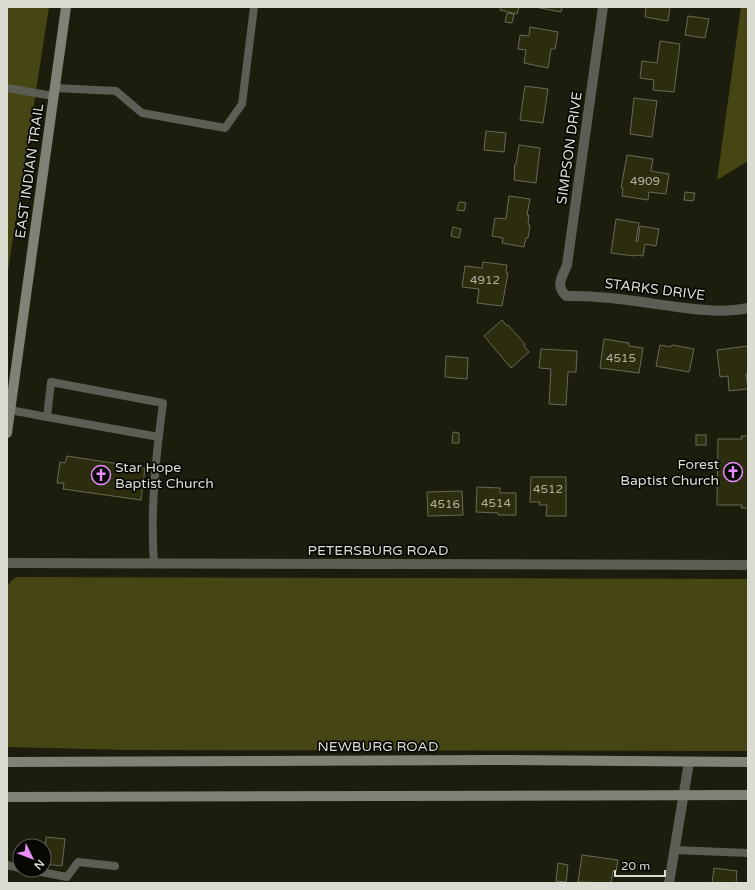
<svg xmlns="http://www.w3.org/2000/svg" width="755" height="890" font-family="'Varela Round',sans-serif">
<rect width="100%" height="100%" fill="#1c1d0c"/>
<g fill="#454614">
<polygon points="7,7 49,7 7,277"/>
<polygon points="741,7 748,7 748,161 717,180"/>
<polygon points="17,577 748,579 748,751 128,750 7,747 7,587 12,580"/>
</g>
<g fill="#2c2d0f" stroke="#696a56">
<polygon points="501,7 519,7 517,14 500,10"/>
<polygon points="535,7 562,7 561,12"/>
<polygon points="646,7 670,7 668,21 645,17"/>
<polygon points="507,13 514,14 512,23 505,22"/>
<polygon points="688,16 709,19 705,38 685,35"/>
<polygon points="530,27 558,32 555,49 551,49 548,68 524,63 526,50 518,49 520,35 529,36"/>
<polygon points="660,41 680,44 674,92 653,90 654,80 640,78 642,61 657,63"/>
<polygon points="525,86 548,89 543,123 520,120"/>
<polygon points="634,98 657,101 652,137 630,134"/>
<polygon points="486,131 506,133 504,152 484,150"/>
<polygon points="519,145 540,148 536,183 514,180 515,170 514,170 515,164 516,164"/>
<polygon points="627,155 653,159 651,171 669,174 666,194 649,192 648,200 622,196 623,188 621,188"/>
<polygon points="685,192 695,193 693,201 684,200"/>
<polygon points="509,196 530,199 527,215 529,215 528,225 530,225 528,238 526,238 524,247 502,243 503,238 492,236 495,218 506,219"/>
<polygon points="459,202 466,203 464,211 457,210"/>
<polygon points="616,219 639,223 636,241 638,241 640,226 659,229 656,246 645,244 643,256 635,255 634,256 611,253"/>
<polygon points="453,227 461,229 459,238 451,236"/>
<polygon points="483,262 507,265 506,273 508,273 502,306 477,303 479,289 462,287 465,266 482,268"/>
<polygon points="502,320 507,326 508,325 525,344 524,346 529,352 511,368 484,336"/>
<polygon points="604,339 629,343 629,346 643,348 639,373 600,368"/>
<polygon points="660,345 671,347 672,345 694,349 689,372 656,366"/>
<polygon points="748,346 748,374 746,374 748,389 729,391 728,376 720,377 717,350"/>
<polygon points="541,349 577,351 576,372 568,372 566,405 549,404 551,369 539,368"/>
<polygon points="446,356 468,358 467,379 445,377"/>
<polygon points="453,432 459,433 459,443 452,443"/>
<rect x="696" y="435" width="10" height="10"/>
<polygon points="741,436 748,436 748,508 741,508 742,505 717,505 718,439 742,439"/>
<polygon points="67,456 145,468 141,500 63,489 64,483 57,483 60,462 65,463"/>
<polygon points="531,477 566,477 566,516 546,516 547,505 539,505 540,502 530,502"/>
<polygon points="477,487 500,488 500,493 516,493 516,515 498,515 498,513 476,512"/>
<polygon points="462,491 463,515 428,516 427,492"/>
<polygon points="46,837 65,839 62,866 44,864"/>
<polygon points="582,855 618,860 616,872 613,871 611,883 578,882"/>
<polygon points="558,863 568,865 566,882 556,881"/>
<polygon points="714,868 737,871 736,883 712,883"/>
</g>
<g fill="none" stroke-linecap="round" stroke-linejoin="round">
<g stroke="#5c5d54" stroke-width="8">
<polyline points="7,88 53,96"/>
<polyline points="54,88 116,91 142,113 225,128 242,104 254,7"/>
<polyline points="10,410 47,417"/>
<path d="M154,563C150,511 156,455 163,403L51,382L47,417L159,437"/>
<polyline points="674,850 748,853"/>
<polyline points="7,865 20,868"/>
<polyline points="31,870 67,877 78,862 115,866"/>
</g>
<g stroke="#5c5d54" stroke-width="10">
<path d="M603,7L567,265C562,278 555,285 566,296C603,295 640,302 677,307C700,310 725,313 748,308"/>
<polyline points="7,563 748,565"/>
<polyline points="669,883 689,762"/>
</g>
<g stroke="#818275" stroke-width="10">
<polyline points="7,433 66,7"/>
<polyline points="7,762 495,760 748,762"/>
<polyline points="7,797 748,795"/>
</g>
</g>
<defs>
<g id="church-ring" transform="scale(1)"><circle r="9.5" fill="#060702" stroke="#e98dfe" stroke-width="1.5"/><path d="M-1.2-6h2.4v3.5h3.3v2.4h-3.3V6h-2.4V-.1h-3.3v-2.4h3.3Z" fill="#e98dfe"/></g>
</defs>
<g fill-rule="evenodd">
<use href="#church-ring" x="733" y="472"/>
<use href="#church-ring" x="101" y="475"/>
</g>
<g text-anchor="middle" stroke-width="3.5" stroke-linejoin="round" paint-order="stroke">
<g font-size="12" fill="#afb0a0">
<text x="645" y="185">4909</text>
<text x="485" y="284">4912</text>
<text x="621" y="362">4515</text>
<text x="548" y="493">4512</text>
<text x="496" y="507">4514</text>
<text x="445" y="508">4516</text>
</g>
<g font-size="14" fill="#dbdcd1" stroke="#060702">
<text transform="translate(569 148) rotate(-82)" y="5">SIMPSON DRIVE</text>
<text transform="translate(29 171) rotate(-82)" y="5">EAST INDIAN TRAIL</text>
<text transform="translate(655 289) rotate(7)" y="5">STARKS DRIVE</text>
<text x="378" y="555">PETERSBURG ROAD</text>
<text x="378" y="751">NEWBURG ROAD</text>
</g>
<g font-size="14" fill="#dbdcd1" stroke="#060702" text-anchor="end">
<text x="719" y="469">Forest<tspan x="719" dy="16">Baptist Church</tspan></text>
<text x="115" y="472" text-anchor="start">Star Hope<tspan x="115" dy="16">Baptist Church</tspan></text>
</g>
</g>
<rect width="755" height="890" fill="none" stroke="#dbdcd1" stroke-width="16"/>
<g transform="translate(32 858) rotate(133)"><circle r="19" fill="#060702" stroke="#5b5c55"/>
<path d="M0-3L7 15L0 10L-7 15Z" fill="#e98dfe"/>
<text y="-6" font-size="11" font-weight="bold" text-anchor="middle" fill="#dbdcd1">N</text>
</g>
<path d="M615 870v6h50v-6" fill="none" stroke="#dbdcd1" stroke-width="2"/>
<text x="621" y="870" font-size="12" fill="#dbdcd1" stroke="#060702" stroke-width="3" paint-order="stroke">20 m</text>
</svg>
